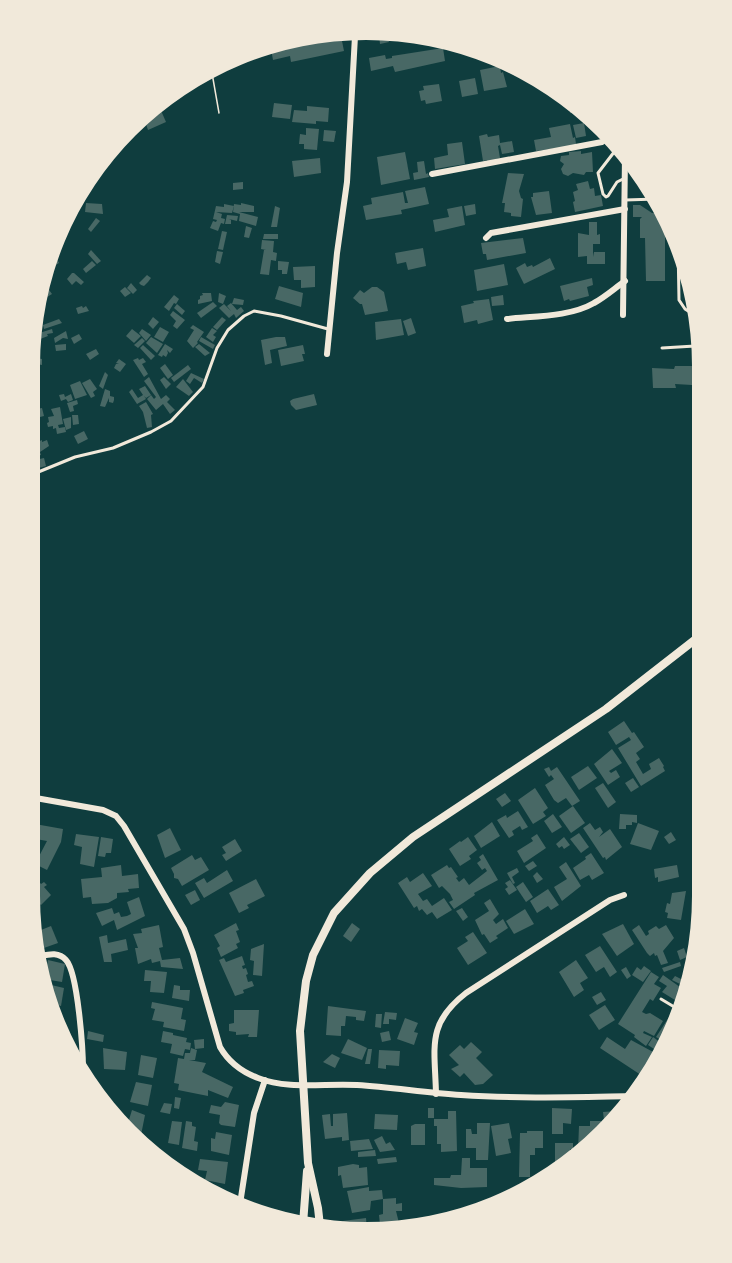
<svg xmlns="http://www.w3.org/2000/svg" width="732" height="1263" font-family="Signika,sans-serif">
<rect width="100%" height="100%" fill="#0f3d3e"/>
<g fill="#486865">
<polygon points="341,36 344,51 291,62 290,56 273,60 271,49 292,40 308,37"/>
<polygon points="379,36 394,36 394,38 388,39 389,42 380,44"/>
<polygon points="443,48 445,61 395,72 393,66 371,71 369,58 385,55 386,59 392,58 392,56"/>
<polygon points="500,66 501,73 503,72 507,87 484,91 480,70"/>
<polygon points="475,78 478,94 462,97 459,81"/>
<polygon points="439,84 442,101 426,104 425,100 421,101 419,91 424,90 423,86"/>
<polygon points="569,100 579,108 582,111 570,113"/>
<polygon points="274,103 292,105 290,119 272,117"/>
<polygon points="159,106 166,122 148,130 145,121"/>
<polygon points="307,106 329,108 328,122 316,121 316,124 292,122 294,110 307,111"/>
<polygon points="584,123 586,136 576,138 573,125"/>
<polygon points="570,124 573,138 575,137 576,144 574,146 536,151 534,140 551,137 549,128"/>
<polygon points="306,128 319,129 317,150 304,149 304,144 299,144 300,134 306,135"/>
<polygon points="324,130 336,131 334,142 323,141"/>
<polygon points="487,134 488,137 499,135 500,143 512,141 514,152 502,154 500,145 498,146 500,158 496,159 496,161 488,163 487,160 483,161 479,136"/>
<polygon points="462,142 465,164 435,169 434,158 448,155 447,144"/>
<polygon points="581,151 581,154 592,152 593,172 586,172 584,175 573,173 568,176 563,174 561,169 564,164 560,161 561,156 569,155 569,152"/>
<polygon points="405,152 410,179 381,185 377,157"/>
<polygon points="320,158 321,173 294,177 292,161"/>
<polygon points="424,161 426,174 428,173 429,177 414,180 413,173 418,172 417,162"/>
<polygon points="508,173 524,174 519,191 521,198 523,199 521,217 511,216 511,213 504,212 505,203 502,203"/>
<polygon points="588,181 590,189 594,188 595,196 601,195 603,206 575,212 573,202 575,201 573,192 578,190 576,184"/>
<polygon points="243,182 243,189 233,190 233,183"/>
<polygon points="425,187 429,204 401,210 402,214 366,220 363,206 372,204 371,198 403,192 405,203 408,203 405,191"/>
<polygon points="549,191 552,213 536,215 531,197 533,197 533,193"/>
<polygon points="86,203 102,204 103,214 85,212"/>
<polygon points="241,203 254,206 254,212 239,212 258,217 256,226 239,221 240,214 233,212 234,204 241,205"/>
<polygon points="224,204 234,206 232,213 216,212 222,214 221,218 225,219 224,224 221,223 218,231 210,228 213,221 216,222 217,220 213,219 216,206 224,207"/>
<polygon points="475,204 476,214 466,216 464,206"/>
<polygon points="633,205 640,205 652,213 664,213 665,215 665,281 646,281 645,238 640,238 640,219 642,217 633,217"/>
<polygon points="275,206 280,208 277,227 271,227"/>
<polygon points="462,206 465,225 435,232 433,220 449,217 447,209"/>
<polygon points="227,215 238,216 237,221 229,219 231,220 231,224 225,224"/>
<polygon points="96,218 100,221 91,232 88,229"/>
<polygon points="589,222 597,222 597,235 600,234 600,244 593,244 593,257 594,252 605,252 605,264 587,264 587,256 578,257 578,233 589,235"/>
<polygon points="246,226 252,228 249,238 244,237"/>
<polygon points="222,231 227,232 223,250 218,249"/>
<polygon points="264,234 278,234 278,239 263,239"/>
<polygon points="523,238 526,253 487,260 486,254 483,254 481,243"/>
<polygon points="262,240 274,241 273,252 277,253 276,261 271,260 269,275 260,274 264,250 266,250 261,249"/>
<polygon points="423,248 426,266 408,270 406,262 397,264 395,253"/>
<polygon points="52,250 59,263 47,270 46,267 48,265 48,258"/>
<polygon points="91,250 101,261 97,264 88,254"/>
<polygon points="217,251 223,252 220,264 215,262"/>
<polygon points="550,258 555,269 524,284 516,268 525,263 527,267 532,265 533,267"/>
<polygon points="92,261 96,265 86,273 83,269"/>
<polygon points="278,261 289,262 287,274 282,274 282,270 278,270"/>
<polygon points="504,264 508,285 477,291 474,270"/>
<polygon points="315,266 315,287 301,288 301,280 294,280 293,267"/>
<polygon points="72,273 74,273 84,282 81,285 76,281 72,285 67,279"/>
<polygon points="147,275 151,278 148,282 144,286 141,285 139,283"/>
<polygon points="592,278 593,285 587,287 589,296 570,301 569,299 564,301 560,286"/>
<polygon points="131,283 137,290 133,294 127,288"/>
<polygon points="279,286 303,293 301,307 275,299"/>
<polygon points="47,287 52,294 47,297 45,294 40,298 41,291"/>
<polygon points="125,287 131,293 125,297 120,291"/>
<polygon points="372,287 377,287 384,292 388,311 365,315 362,304 360,304 353,298 360,290 364,293"/>
<polygon points="202,293 211,293 212,301 198,304 198,300 200,299 200,296 203,295"/>
<polygon points="219,293 226,296 223,304 218,302"/>
<polygon points="174,295 179,299 176,304 174,303 169,311 164,307"/>
<polygon points="503,295 504,305 492,306 491,297"/>
<polygon points="234,298 244,300 243,305 232,304"/>
<polygon points="489,299 493,320 478,324 477,320 464,323 461,306 474,303 473,301"/>
<polygon points="213,302 217,306 201,318 197,313"/>
<polygon points="231,303 237,310 241,307 244,311 236,318 234,314 229,318 219,308 224,304 231,311 227,306"/>
<polygon points="177,304 185,311 182,315 174,308"/>
<polygon points="82,306 83,308 86,306 89,311 78,314 76,308"/>
<polygon points="173,311 185,320 177,329 173,326 176,321 170,315"/>
<polygon points="153,317 159,322 153,329 148,324"/>
<polygon points="222,317 226,320 217,330 213,327"/>
<polygon points="411,318 416,333 408,336 403,321"/>
<polygon points="59,319 62,323 44,329 43,325"/>
<polygon points="401,319 404,335 376,340 375,322"/>
<polygon points="193,325 204,332 197,342 198,343 193,348 187,341 194,330 190,328"/>
<polygon points="160,327 169,332 163,342 154,337"/>
<polygon points="212,328 217,331 213,335 216,337 213,342 206,337"/>
<polygon points="52,329 53,333 47,334 48,336 35,341 33,335"/>
<polygon points="132,329 141,336 134,343 126,336"/>
<polygon points="142,329 151,335 146,341 139,333"/>
<polygon points="66,331 68,339 63,338 55,343 54,338"/>
<polygon points="79,334 82,339 74,344 71,338"/>
<polygon points="151,337 163,344 157,353 146,343"/>
<polygon points="201,337 215,345 213,349 199,341"/>
<polygon points="276,337 285,337 287,346 270,350 272,363 265,365 261,340"/>
<polygon points="142,338 145,341 138,348 134,345"/>
<polygon points="66,344 66,350 56,351 55,345"/>
<polygon points="165,344 173,349 170,353 167,350 168,353 166,357 163,355 162,357 158,355"/>
<polygon points="199,344 210,353 205,356 195,347"/>
<polygon points="143,345 155,356 151,360 140,348"/>
<polygon points="303,345 305,354 302,354 304,361 281,366 278,350"/>
<polygon points="96,349 99,354 90,360 86,354"/>
<polygon points="31,357 42,359 42,365 31,363"/>
<polygon points="138,358 139,360 143,358 146,362 142,364 148,374 144,377 133,360"/>
<polygon points="119,359 126,364 120,372 114,368 116,364 119,364 116,363"/>
<polygon points="165,364 173,375 168,379 160,368"/>
<polygon points="188,365 191,369 174,382 171,378"/>
<polygon points="675,366 697,366 698,391 692,391 692,385 675,384 676,388 653,388 652,368 674,369"/>
<polygon points="105,372 108,375 103,389 99,386"/>
<polygon points="191,373 204,379 202,383 194,378 190,384 186,381"/>
<polygon points="149,377 161,399 166,395 170,399 167,402 175,410 170,414 163,404 156,410 147,399 151,395 154,399 156,397 144,381"/>
<polygon points="164,377 171,384 166,389 160,380"/>
<polygon points="90,379 97,389 93,392 95,396 91,398 82,383"/>
<polygon points="183,379 193,392 189,396 176,387"/>
<polygon points="80,381 87,395 75,399 70,385"/>
<polygon points="145,386 151,395 146,398 144,396 146,399 137,404 129,392 132,389 138,398 143,395 139,389"/>
<polygon points="105,389 110,391 110,396 114,397 114,400 113,403 109,402 109,398 105,407 100,406"/>
<polygon points="64,394 65,397 71,394 73,400 68,402 66,399 61,401 59,395"/>
<polygon points="314,394 317,405 296,410 291,405 290,401 293,399"/>
<polygon points="77,400 78,404 73,406 74,411 70,412 67,403"/>
<polygon points="146,402 153,414 151,415 152,427 147,428 143,412 139,406"/>
<polygon points="60,407 63,424 58,425 59,428 65,427 66,432 57,434 56,428 53,429 53,426 48,427 47,423 49,422 48,417 54,416 51,409"/>
<polygon points="42,408 44,416 36,418 37,422 31,423 31,410"/>
<polygon points="72,415 78,415 79,424 73,425"/>
<polygon points="71,417 71,428 66,430 63,419"/>
<polygon points="39,426 40,434 31,436 31,428"/>
<polygon points="84,431 88,439 78,444 74,436"/>
<polygon points="42,440 42,442 47,440 49,446 40,452 41,455 31,458 31,445"/>
<polygon points="44,458 46,466 31,470 31,461"/>
<polygon points="624,721 632,733 634,732 644,747 636,753 640,759 636,762 643,774 651,769 649,764 659,758 664,766 663,767 665,771 641,786 618,748 631,740 629,737 616,745 608,732"/>
<polygon points="612,749 622,763 609,771 611,773 616,770 620,777 608,785 594,764"/>
<polygon points="588,766 597,778 579,790 571,777"/>
<polygon points="549,767 551,771 557,767 580,801 572,806 566,798 558,803 554,800 545,785 554,779 551,775 549,777 544,769"/>
<polygon points="633,778 639,787 631,792 625,783"/>
<polygon points="603,783 616,802 608,808 595,788"/>
<polygon points="535,788 548,808 543,812 546,816 533,824 518,800"/>
<polygon points="505,793 511,801 502,807 496,799"/>
<polygon points="573,806 585,823 571,833 559,816"/>
<polygon points="518,811 528,827 522,830 520,826 512,831 514,835 509,838 497,820 506,815 507,818"/>
<polygon points="553,814 562,827 552,833 544,821"/>
<polygon points="620,814 637,815 637,823 632,822 632,825 626,825 626,829 619,829"/>
<polygon points="30,821 36,822 35,824 63,829 61,842 47,870 35,864 47,841 30,838"/>
<polygon points="492,822 500,836 481,848 474,836"/>
<polygon points="590,823 595,830 600,827 603,832 599,837 610,829 622,847 606,860 605,857 603,858 583,828"/>
<polygon points="638,823 659,831 651,850 630,844"/>
<polygon points="170,828 181,850 165,858 157,835"/>
<polygon points="671,832 676,840 669,844 664,837"/>
<polygon points="579,833 589,847 581,853 570,839"/>
<polygon points="76,834 99,837 94,867 80,864 82,847 74,845"/>
<polygon points="537,834 546,848 524,863 517,851 533,841 531,838"/>
<polygon points="101,837 113,839 111,853 106,853 105,857 98,856"/>
<polygon points="468,837 477,850 469,856 471,859 460,866 449,849 460,841 461,842"/>
<polygon points="564,837 570,845 564,849 562,846 559,848 556,844"/>
<polygon points="235,839 242,851 226,861 222,855 226,853 222,847"/>
<polygon points="591,853 604,873 592,880 589,875 580,880 573,868 586,859 585,857"/>
<polygon points="483,854 498,880 474,893 475,895 454,909 449,902 453,900 450,894 442,886 439,888 431,875 447,865 449,868 451,867 458,877 456,878 459,882 464,878 469,885 487,871 485,868 482,870 477,863 481,860 479,857"/>
<polygon points="192,855 195,860 201,857 209,870 182,886 178,879 174,878 174,874 171,868"/>
<polygon points="533,861 537,866 529,871 525,866"/>
<polygon points="566,862 581,886 562,901 554,887 567,879 559,867"/>
<polygon points="121,865 122,876 138,874 139,888 128,889 129,892 117,893 117,898 108,903 92,904 91,897 83,898 81,879 102,877 101,868"/>
<polygon points="677,865 679,877 658,882 658,877 655,878 654,869"/>
<polygon points="517,868 519,872 512,877 515,883 513,884 507,873"/>
<polygon points="227,870 233,881 204,898 195,883 204,878 207,883"/>
<polygon points="537,872 543,879 537,883 533,876"/>
<polygon points="423,873 432,886 418,894 423,901 427,899 432,906 444,898 452,910 437,919 432,912 427,915 422,909 419,911 417,906 414,908 398,883 407,877 410,882"/>
<polygon points="35,877 41,884 44,882 47,885 44,887 51,895 41,905 30,894 30,882"/>
<polygon points="256,879 265,896 247,905 249,908 239,913 229,893"/>
<polygon points="510,880 517,890 509,895 505,889 508,887 505,883"/>
<polygon points="523,882 533,897 526,902 516,887"/>
<polygon points="548,889 559,905 551,910 548,906 537,913 530,901"/>
<polygon points="195,890 200,900 191,905 185,895"/>
<polygon points="686,891 681,920 667,918 668,913 665,912 667,903 670,904 672,893"/>
<polygon points="139,897 145,916 117,930 114,920 102,926 96,913 112,908 114,914 119,912 121,917 127,916 131,914 127,902"/>
<polygon points="490,899 499,914 493,920 496,924 503,919 508,928 496,936 498,938 490,943 484,934 482,935 475,920 489,911 484,903"/>
<polygon points="462,908 468,917 463,921 456,911"/>
<polygon points="525,909 534,924 514,934 506,921"/>
<polygon points="236,923 239,930 236,931 240,942 236,944 238,948 221,957 217,948 220,946 214,935"/>
<polygon points="352,923 360,929 351,942 343,936"/>
<polygon points="623,924 634,944 617,956 602,934"/>
<polygon points="159,925 163,947 159,948 162,960 180,958 183,969 161,967 160,961 152,963 151,959 138,964 135,948 138,948 133,934 142,933 141,929"/>
<polygon points="639,925 646,936 649,934 648,931 656,926 659,929 666,925 674,938 663,951 668,963 661,965 657,955 655,956 654,953 650,956 647,953 632,930"/>
<polygon points="51,926 58,943 41,949 36,932"/>
<polygon points="473,932 487,953 468,965 457,948 468,941 465,937"/>
<polygon points="107,935 108,943 126,939 128,950 111,954 112,962 104,962 99,937"/>
<polygon points="264,944 262,976 253,975 254,961 250,960 251,949"/>
<polygon points="600,946 617,972 610,977 604,967 596,972 585,955"/>
<polygon points="684,948 687,957 680,960 677,951"/>
<polygon points="242,956 245,965 242,966 243,969 246,968 248,974 246,975 248,982 252,981 254,986 243,990 244,993 235,996 219,960 224,958 226,962"/>
<polygon points="48,960 65,964 62,982 44,979"/>
<polygon points="576,960 588,978 580,983 584,990 574,997 559,972"/>
<polygon points="680,962 681,966 664,972 662,968"/>
<polygon points="644,966 651,971 643,982 632,975 637,967 641,970"/>
<polygon points="626,967 631,976 627,979 621,970"/>
<polygon points="145,970 167,972 164,993 150,992 151,981 144,981"/>
<polygon points="651,972 659,977 654,984 661,988 653,1001 650,999 642,1012 646,1014 650,1013 663,1021 654,1036 644,1031 643,1033 652,1037 646,1046 634,1037 635,1035 618,1024"/>
<polygon points="663,975 687,992 683,1005 662,992 667,986 659,981"/>
<polygon points="675,976 689,983 688,988 672,980"/>
<polygon points="47,984 64,988 61,1006 47,1003 45,991"/>
<polygon points="174,985 180,986 180,990 190,990 189,1001 172,998"/>
<polygon points="601,992 606,1000 597,1005 592,997"/>
<polygon points="152,1002 183,1008 181,1019 186,1020 184,1031 163,1027 164,1022 152,1020 155,1009 151,1008"/>
<polygon points="605,1005 615,1020 599,1030 589,1015"/>
<polygon points="328,1006 366,1011 364,1021 356,1020 356,1017 346,1016 345,1026 341,1026 341,1036 326,1035"/>
<polygon points="50,1009 60,1011 58,1023"/>
<polygon points="234,1010 259,1010 257,1037 248,1037 249,1034 236,1035 236,1032 229,1031 229,1024 234,1023"/>
<polygon points="385,1012 397,1013 396,1020 389,1019 389,1024 383,1024"/>
<polygon points="376,1014 382,1014 381,1028 375,1027"/>
<polygon points="669,1017 671,1019 673,1017 677,1019 666,1043 656,1037"/>
<polygon points="405,1018 418,1023 414,1032 418,1033 414,1045 397,1039"/>
<polygon points="88,1031 104,1035 103,1042 87,1039"/>
<polygon points="163,1031 173,1033 173,1035 187,1038 186,1042 191,1043 190,1050 185,1049 183,1056 170,1053 172,1044 161,1042"/>
<polygon points="389,1031 391,1040 382,1042 380,1033"/>
<polygon points="607,1037 625,1049 631,1040 655,1053 652,1057 654,1058 644,1077 600,1048"/>
<polygon points="653,1037 664,1045 660,1053 648,1045"/>
<polygon points="204,1039 204,1048 195,1049 194,1040"/>
<polygon points="348,1039 367,1048 362,1060 341,1053"/>
<polygon points="471,1042 482,1052 476,1058 493,1075 483,1084 475,1085 464,1073 460,1077 451,1069 459,1065 449,1055 460,1045 464,1049"/>
<polygon points="103,1048 127,1052 125,1070 104,1069"/>
<polygon points="191,1048 197,1050 195,1060 189,1060 206,1063 202,1072 233,1087 228,1098 208,1090 208,1096 178,1090 179,1084 174,1083 178,1058 184,1059 185,1053 190,1053"/>
<polygon points="368,1049 372,1049 370,1064 365,1064"/>
<polygon points="379,1050 400,1051 399,1066 386,1065 386,1069 378,1068"/>
<polygon points="332,1054 340,1058 335,1068 323,1062"/>
<polygon points="141,1055 157,1058 153,1078 138,1075"/>
<polygon points="136,1082 152,1085 148,1106 130,1102"/>
<polygon points="175,1097 181,1098 179,1109 174,1108"/>
<polygon points="225,1102 239,1105 235,1127 221,1125 219,1123 220,1115 209,1113 211,1105 221,1107"/>
<polygon points="164,1103 172,1104 170,1114 160,1112"/>
<rect x="428" y="1108" width="6" height="10"/>
<polygon points="552,1108 572,1109 571,1124 563,1123 563,1134 552,1134"/>
<polygon points="132,1110 145,1115 141,1135 133,1133 125,1126 126,1122 128,1123"/>
<polygon points="448,1111 456,1111 457,1151 441,1152 441,1144 437,1144 437,1126 434,1126 434,1119 448,1119"/>
<polygon points="616,1111 616,1117 608,1127 607,1120 604,1120 603,1112"/>
<polygon points="347,1113 349,1140 342,1141 342,1137 325,1139 322,1115 330,1114 331,1126 333,1126 333,1114"/>
<polygon points="375,1114 398,1115 397,1130 374,1129"/>
<polygon points="172,1121 182,1122 179,1145 168,1143"/>
<polygon points="186,1121 192,1122 192,1126 196,1127 194,1141 198,1142 197,1151 182,1148"/>
<polygon points="590,1121 601,1121 601,1123 603,1123 603,1132 583,1153 583,1150 578,1150 579,1126 590,1126"/>
<polygon points="477,1123 490,1123 488,1160 476,1160 476,1148 466,1148 466,1129 471,1129 472,1134 477,1134"/>
<polygon points="509,1123 512,1138 508,1139 511,1153 496,1156 491,1126"/>
<polygon points="415,1124 425,1124 425,1145 411,1145 411,1126"/>
<polygon points="527,1131 543,1131 543,1148 535,1148 535,1155 530,1155 530,1177 519,1177 520,1133 527,1133"/>
<polygon points="216,1132 232,1135 229,1155 211,1151 211,1138 215,1139"/>
<polygon points="382,1136 386,1144 390,1142 395,1150 380,1152 374,1140"/>
<polygon points="369,1139 373,1149 351,1151 350,1141"/>
<polygon points="555,1143 573,1143 573,1149 570,1149 570,1161 555,1170"/>
<polygon points="375,1150 376,1156 358,1157 358,1152"/>
<polygon points="396,1157 397,1162 378,1164 377,1159"/>
<polygon points="462,1158 470,1158 470,1168 487,1168 487,1187 461,1188 434,1185 434,1178 450,1178 451,1175 461,1175"/>
<polygon points="200,1159 228,1162 225,1184 205,1180 207,1171 198,1170"/>
<polygon points="353,1164 359,1165 359,1168 367,1167 368,1185 343,1188 341,1175 338,1176 338,1167"/>
<polygon points="198,1184 224,1190 223,1196 198,1185"/>
<polygon points="369,1187 369,1191 382,1190 383,1199 371,1201 370,1210 352,1213 347,1191"/>
<polygon points="396,1198 396,1204 402,1203 402,1211 396,1211 399,1223 380,1225 379,1215 383,1214 383,1199"/>
<polygon points="366,1218 367,1230 344,1228 343,1221"/>
</g>
<g fill="none" stroke-linecap="round" stroke-linejoin="round">
<polyline stroke="#f1e9da" stroke-width="1.5" points="212,73 219,113"/>
<g stroke="#f1e9da" stroke-width="3">
<polyline points="618,147 598,173 603,194 606,197 608,196 617,182 623,179"/>
<polyline points="625,200 657,199"/>
<polyline points="678,244 679,300 685,309 696,316"/>
<polyline points="662,348 695,346 698,342 699,333"/>
<polyline points="31,475 75,457 113,448 151,432 171,421 203,387 217,348 228,330 244,316 254,311 281,316 328,329"/>
<polyline points="661,999 676,1008 682,1009"/>
</g>
<g stroke="#f1e9da" stroke-width="6">
<polyline points="432,174 602,142 609,136"/>
<polyline points="70,213 80,193"/>
<polyline points="486,238 491,233 625,209"/>
<polyline points="623,315 625,156"/>
<path d="M507,319C534,316 570,317 594,303C605,297 615,288 625,281"/>
<polyline points="327,354 337,253 347,182 355,36"/>
<polyline points="695,640 701,650"/>
<path d="M30,797L103,810L116,816L124,826L184,929L193,953L220,1047C228,1061 242,1072 258,1078C288,1090 325,1083 357,1085C392,1087 426,1093 461,1095C519,1099 577,1097 635,1096"/>
<path d="M40,956C50,954 59,952 66,960C78,973 83,1050 83,1070"/>
<path d="M436,1094C435,1047 426,1024 466,993L610,900L624,895"/>
<polyline points="240,1204 254,1113 265,1080"/>
</g>
<g stroke="#f1e9da" stroke-width="8">
<polyline points="303,1224 307,1171"/>
<polyline points="320,1226 318,1208 308,1163 300,1031 306,981 313,955 334,913 370,873 413,837 606,709 701,635"/>
</g>
</g>
<path d="M0 0H732V1263H0ZM366 40H366A326 326 0 0 1 692 366V896A326 326 0 0 1 366 1222H366A326 326 0 0 1 40 896V366A326 326 0 0 1 366 40Z" fill="#f1e9da" fill-rule="evenodd"/>
</svg>
